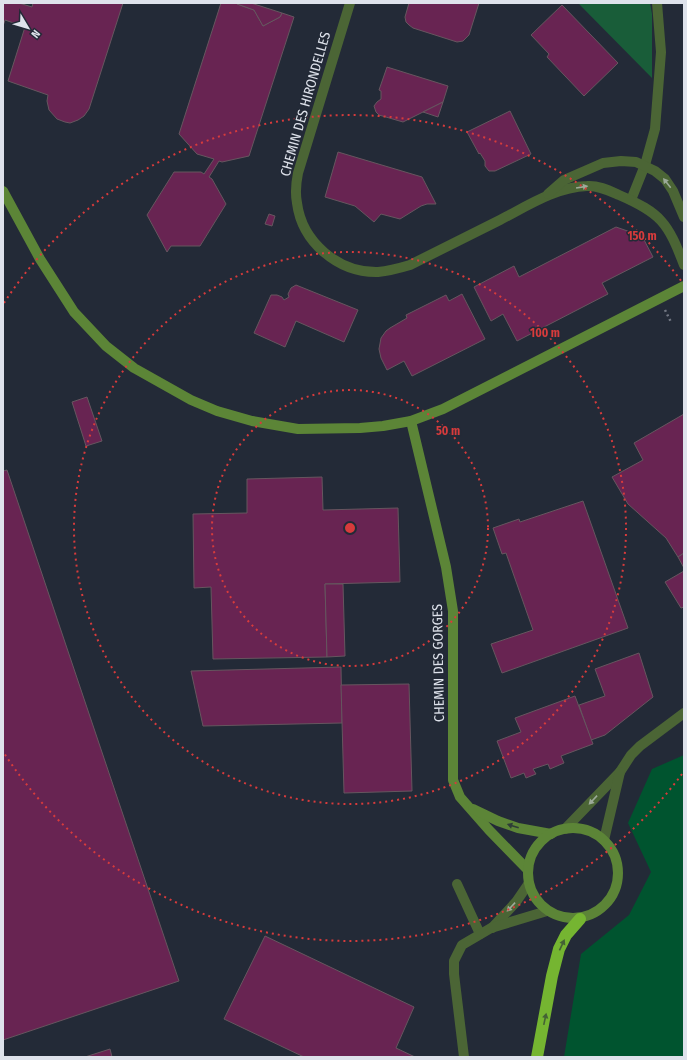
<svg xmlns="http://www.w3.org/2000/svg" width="687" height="1060" font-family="'Fira Sans Condensed',sans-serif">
<rect width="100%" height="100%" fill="#232a37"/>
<polygon fill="#00542f" points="684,755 684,1057 564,1057 581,954 629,915 651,872 628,823 652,769"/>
<polygon fill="#195d39" points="578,3 650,3 652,14 652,78"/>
<g fill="#682452" stroke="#66565f">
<polygon points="3,3 19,3 32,7 33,3 123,3 89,109 84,116 78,120 70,123 65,122 57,119 49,110 47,101 48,95 8,81 25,27 5,20 3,26"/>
<polygon points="221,3 238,3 237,4 254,10 263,26 280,17 282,13 294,17 249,156 222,162 219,161 209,177 212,179 226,204 200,246 171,246 167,252 147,215 174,172 201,172 204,174 214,159 197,154 179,134"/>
<polygon points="238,3 251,3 282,13 280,17 263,26 254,10 237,4"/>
<polygon points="409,3 479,3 469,35 463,41 457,42 413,28 409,25 406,22 405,17"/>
<polygon points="562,5 618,63 584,96 547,57 549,54 531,35"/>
<polygon points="387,67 448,86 443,102 403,122 379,115 376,112 374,106 377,102 381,99 381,91 379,90"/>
<polygon points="443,102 438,117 423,112"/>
<polygon points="510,111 531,154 495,171 489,171 485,166 485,161 480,153 479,154 467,132"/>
<polygon points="338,152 422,177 436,204 427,204 421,206 400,219 381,214 374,222 355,206 325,197"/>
<polygon points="269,214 275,216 272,226 265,224"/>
<polygon points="616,227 642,236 653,257 602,283 608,294 517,341 503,314 491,321 474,287 514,266 519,277"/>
<polygon points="296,285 358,310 344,342 296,321 285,347 254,333 271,295 277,295 282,297 284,300 289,297 288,294 291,288"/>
<polygon points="462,294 485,339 412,376 404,361 387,370 381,358 379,349 381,338 386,331 390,328 407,318 406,315 446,295 449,301"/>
<polygon points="87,397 102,441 86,446 72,402"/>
<polygon points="684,414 684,553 678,557 666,538 628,504 612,477 643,460 634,443"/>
<polygon points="7,470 179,981 3,1040 3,471"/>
<polygon points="322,477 323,510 398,508 400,582 325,584 327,657 213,659 211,587 194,588 193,514 247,513 247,479"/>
<polygon points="583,501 628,628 502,673 491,644 533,630 506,553 502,554 493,528 519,519 520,522"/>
<polygon points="684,553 684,568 678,557"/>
<polygon points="684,571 684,607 681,608 665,582"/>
<polygon points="325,584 343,584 345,656 327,657"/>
<polygon points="639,653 653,697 605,735 591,740 579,705 605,696 595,669"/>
<polygon points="341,667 342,723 203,726 191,671"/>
<polygon points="409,684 412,791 344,793 341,685"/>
<polygon points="575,696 593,744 561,756 564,763 550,769 548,764 533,769 536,774 526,778 524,773 511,778 497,741 521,732 515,718"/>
<polygon points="265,936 414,1007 396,1048 415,1057 304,1057 224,1019"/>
<polygon points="110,1049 112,1057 85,1057"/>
</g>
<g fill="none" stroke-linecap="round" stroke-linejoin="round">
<polyline stroke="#727783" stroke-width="2.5" stroke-dasharray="2 3" stroke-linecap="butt" points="665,310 671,322"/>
<polyline stroke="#4b6535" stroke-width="10" points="631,200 645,165 655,129 661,52 657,3"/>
<g stroke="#4b6535" stroke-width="10">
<path d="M350,3L298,173C296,183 295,193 297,203C302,242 338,273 378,272C389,271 400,268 410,265C440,250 470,235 500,220C527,206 556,187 587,186C598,185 610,191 619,195C661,213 668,223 684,265"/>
<polyline points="548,194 564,180 603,163 621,161 636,162 655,171 665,179 673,191 684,217"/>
<polyline points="565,829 620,772 631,755 640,746 684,713"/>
<polyline points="604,840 620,772"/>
<polyline points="457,884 480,934"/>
<polyline points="492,928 516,902 529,883"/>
<polyline points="464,1057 454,974 454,961 462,945 491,928 547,911"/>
</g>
<g stroke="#5c8537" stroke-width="10">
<polyline points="3,191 40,259 74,312 106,346 134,368 191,400 217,411 252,421 298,429 360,428 383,426 411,421 443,409 684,286"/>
<polyline points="411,421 446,567 453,611 453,780 460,797 489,830 528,870"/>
<polyline points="473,809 498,821 518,828 551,834"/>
<circle cx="573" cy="873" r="45"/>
</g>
<polyline stroke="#75b531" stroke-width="12" points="537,1057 552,976 559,949 566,935 580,919"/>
</g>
<defs><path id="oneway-solid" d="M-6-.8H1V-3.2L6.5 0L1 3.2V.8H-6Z"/></defs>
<g fill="#9caa99">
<use href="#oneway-solid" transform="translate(667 183) rotate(-128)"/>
<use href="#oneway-solid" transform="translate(582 187) rotate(-9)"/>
<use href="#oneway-solid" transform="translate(593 800) rotate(133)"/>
<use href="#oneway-solid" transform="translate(511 907) rotate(133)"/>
</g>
<use fill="#2e3c37" href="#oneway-solid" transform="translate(513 826) rotate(-162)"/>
<g fill="#446235">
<use href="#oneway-solid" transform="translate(562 945) rotate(-65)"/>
<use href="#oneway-solid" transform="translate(545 1019) rotate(-78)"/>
</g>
<g fill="none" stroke="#d73b3c" stroke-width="2" stroke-dasharray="2 4">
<circle cx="350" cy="528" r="138"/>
<circle cx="350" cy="528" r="276"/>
<path d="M682 774A413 413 0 0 1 4 753M4 303A413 413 0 0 1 682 282"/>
</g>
<g text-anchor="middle" stroke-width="3" stroke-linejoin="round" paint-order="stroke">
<g font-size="14" fill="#dee2eb" stroke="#232a37">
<text transform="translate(305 104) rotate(-74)" y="5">CHEMIN DES HIRONDELLES</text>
<text transform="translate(438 663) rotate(-91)" y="5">CHEMIN DES GORGES</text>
</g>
</g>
<circle cx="350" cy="528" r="6" fill="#d73b3c" stroke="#232a37" stroke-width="2"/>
<g font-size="12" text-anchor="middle" font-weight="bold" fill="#d73b3c" stroke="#232a37" stroke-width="3" stroke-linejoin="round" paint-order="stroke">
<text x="642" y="240">150 m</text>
<text x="545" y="337">100 m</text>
<text x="448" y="435">50 m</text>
</g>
<rect width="687" height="1060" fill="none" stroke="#dee2eb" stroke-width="8"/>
<g transform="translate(28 28) rotate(128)" stroke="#232a37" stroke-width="3" paint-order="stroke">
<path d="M0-3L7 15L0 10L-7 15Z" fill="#dee2eb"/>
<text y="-6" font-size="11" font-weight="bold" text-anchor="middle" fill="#dee2eb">N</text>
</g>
</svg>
